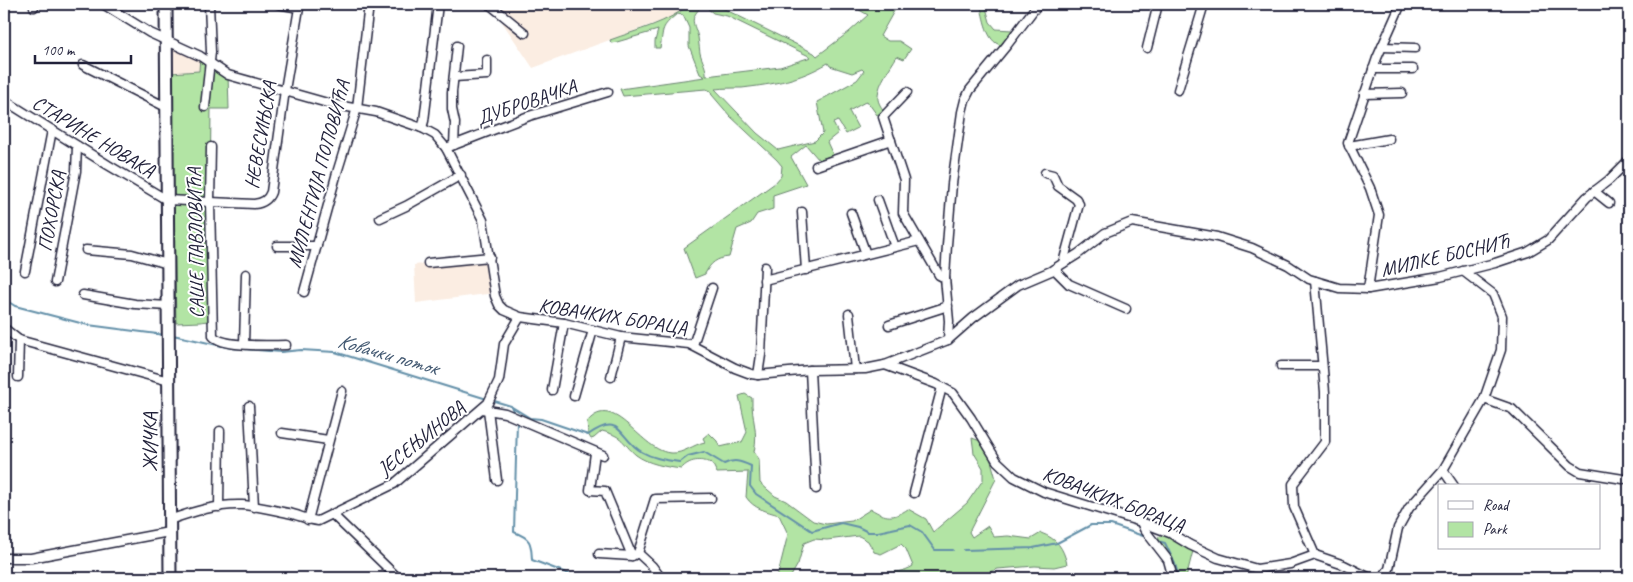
<svg xmlns="http://www.w3.org/2000/svg" width="1633" height="582" font-family="Caveat,sans-serif">
<rect width="100%" height="100%" fill="#fff"/>
<filter id="ink" filterUnits="userSpaceOnUse"><feTurbulence type="fractalNoise" baseFrequency=".02" numOctaves="2"/><feDisplacementMap in="SourceGraphic" scale="10" xChannelSelector="R" yChannelSelector="G"/><feConvolveMatrix kernelMatrix="1 2 1 2 8 2 1 2 1" color-interpolation-filters="sRGB"/></filter>
<g filter="url(#ink)">
<g fill="#fbede2">
<polygon points="477,4 690,4 681,11 667,19 533,68 490,4"/>
<polygon points="170,42 200,56 199,71 171,73"/>
<polygon points="490,257 495,293 416,303 414,265"/>
</g>
<g fill="#b2e4a4" stroke="#6a8370" fill-rule="evenodd">
<path d="M690,4H714L814,53L817,56L849,32L868,15L849,4H898L880,36L888,41H899L911,49L904,59L897,56C891,67 878,83 878,96C877,101 881,107 884,111L877,115L867,101L849,111L858,128L846,134L838,121L833,123L838,133L827,142L833,155L819,160L806,145L791,157L806,184L773,195V209L757,214L751,223L737,229L729,257C717,258 710,263 705,274L695,278L684,248L775,183L781,176L782,166L777,160L730,116L712,95L711,91L706,89L623,96L620,89L705,77L700,74L689,46V28L683,15L677,14C660,28 664,28 660,48H655V41L658,30L617,42L611,43L610,40C637,30 668,23 690,4ZM700,8H707L713,13L727,16L811,57L780,67L706,76C707,68 702,61 700,53C699,48 699,42 698,37C694,23 689,20 700,8ZM828,63L830,66L852,73L862,69L864,71L857,80L817,102L823,133L815,141L778,150L757,133L715,89C723,88 733,88 742,88C775,84 799,80 828,63Z"/>
<path d="M980,4H985L990,22L996,29L1012,30L1001,45C986,42 984,17 980,4Z"/>
<polygon points="200,56 228,75 229,109 211,109 210,202 213,320 201,322 176,323 171,73 199,71"/>
<path d="M745,394L752,398C751,418 759,432 754,452L759,459L760,483L775,496L786,501L813,521L826,524L852,521L871,509C886,518 893,519 908,509L926,519L933,532L967,503L983,480V468L974,453L972,438L986,443L996,479L969,532L972,537L988,526L994,537L1008,536L1031,539L1041,533C1057,539 1063,547 1067,564L1054,567L1035,566L998,569L972,578H848C868,568 895,578 913,566L906,549L901,544L881,554L874,552L868,541L859,536L827,540L814,539L804,543L798,564L790,578H777L788,534L779,515C766,511 754,509 746,497L748,472L717,473L712,463C700,459 690,459 681,469C667,467 648,464 636,455C621,442 625,437 602,431L594,438L591,439L588,434L587,422C615,389 641,453 672,453C683,454 694,444 705,442L703,438L709,433L717,441L720,447L742,442L747,432L739,396Z"/>
<polygon points="1170,533 1194,547 1186,578 1173,578 1168,560 1158,537"/>
</g>
<g fill="none" stroke-linecap="round" stroke-linejoin="round">
<g stroke="#6490a9" stroke-width="2">
<polyline points="4,299 15,306 88,325 165,335"/>
<polyline points="173,335 231,348 281,352 301,350 335,352 487,399"/>
<polyline points="491,400 511,406 515,415"/>
<path d="M512,407L530,418L541,419L588,435C622,411 618,438 642,452C654,459 667,460 680,462L688,456L704,452L724,464C734,459 740,461 751,466L750,486L756,494L812,531L841,523L858,527L868,532H878L910,525L922,532L935,550H953"/>
<path d="M517,421L514,532C532,539 531,543 532,560L569,574L590,578"/>
<polyline points="1158,541 1165,543 1175,564 1179,578"/>
<polyline points="964,550 1033,548 1057,543 1091,525 1111,525 1146,537"/>
</g>
<g stroke="#22223b" stroke-width="11">
<g id="minor">
<polyline points="103,4 150,33 200,56 228,75 331,104 376,112 422,128 435,135 446,148 483,220 495,296 499,305 504,310 520,317 564,323 621,337 689,344 735,368 751,374 758,375 810,370 865,369 885,365 948,340 973,318 1018,285 1051,271 1078,254 1105,233 1132,222 1217,237 1252,248 1288,265 1309,279 1339,288 1368,289 1440,277 1495,263 1528,252 1548,240 1587,197 1609,180 1629,160"/>
<polyline points="489,4 525,33"/>
<polyline points="34,7 35,4"/>
<polyline points="1382,47 1415,48"/>
<polyline points="1147,48 1158,4"/>
<polyline points="83,65 166,107"/>
<polyline points="1373,69 1413,69"/>
<polyline points="454,77 487,75 487,60"/>
<polyline points="1178,90 1204,4"/>
<polyline points="907,92 883,117 904,180 903,213 939,275 945,278"/>
<polyline points="1364,94 1402,93"/>
<path d="M4,100L108,165L167,200L254,204C263,203 268,200 271,192L285,90L299,8L278,4"/>
<polyline points="205,107 211,52 209,4"/>
<polyline points="422,128 424,121 438,4"/>
<polyline points="454,145 455,123 452,109 452,92 457,46"/>
<polyline points="1349,146 1389,139"/>
<path d="M211,147L210,202L213,336C224,348 270,345 286,345"/>
<polyline points="446,148 529,116 608,92"/>
<polyline points="816,166 891,140"/>
<polyline points="1045,173 1053,175 1058,186 1076,199 1079,204 1063,263"/>
<polyline points="1594,191 1609,203"/>
<polyline points="878,200 895,247"/>
<polyline points="802,212 806,270"/>
<polyline points="851,213 866,254"/>
<polyline points="380,218 406,206 461,175"/>
<polyline points="277,246 317,246"/>
<polyline points="86,250 132,254 168,264"/>
<polyline points="428,263 490,257"/>
<polyline points="1054,269 1069,284 1126,309"/>
<polyline points="25,271 52,130"/>
<polyline points="764,280 919,241"/>
<polyline points="1315,281 1325,392 1325,442 1293,484 1294,507 1315,555"/>
<polyline points="55,282 76,171 77,146"/>
<polyline points="1368,289 1379,215 1370,188 1348,143 1377,58 1401,4"/>
<polyline points="304,292 336,176 357,108 369,4"/>
<polyline points="83,295 135,304 168,306"/>
<polyline points="849,314 855,369"/>
<polyline points="889,325 948,306"/>
<polyline points="4,328 19,340 169,381"/>
<polyline points="948,340 949,321 945,278 947,245 952,184 962,112 965,100 970,90 1007,45 1038,4"/>
<polyline points="244,344 246,274"/>
<polyline points="693,345 712,288"/>
<polyline points="885,365 936,384 953,393 971,418 997,461 1014,477 1044,492 1141,522 1170,533 1190,545 1218,558 1257,569 1290,564 1315,555 1344,565 1370,578"/>
<polyline points="1281,366 1322,366"/>
<polyline points="810,370 816,489"/>
<polyline points="758,375 761,355 765,267"/>
<polyline points="18,377 19,340"/>
<polyline points="611,377 621,337"/>
<polyline points="552,390 564,323"/>
<polyline points="574,396 593,330"/>
<polyline points="1484,399 1512,409 1570,466 1580,472 1623,479"/>
<polyline points="249,406 254,507"/>
<polyline points="482,409 505,413 603,455"/>
<polyline points="488,410 497,480"/>
<polyline points="282,433 328,440"/>
<polyline points="595,453 590,490 605,491 632,556 638,553 655,499 711,498"/>
<polyline points="1443,470 1454,486"/>
<polyline points="914,493 942,387"/>
<polyline points="219,507 220,431"/>
<polyline points="333,515 398,578"/>
<path d="M169,520C192,512 217,504 242,505C257,506 273,510 288,513C299,515 307,520 318,521L394,484L488,403L499,380L504,344L520,317"/>
<polyline points="308,520 342,391"/>
<polyline points="1141,522 1144,529 1168,560 1173,578"/>
<polyline points="638,553 652,566 661,578"/>
<polyline points="599,554 632,556"/>
<polyline points="4,558 31,558 169,532"/>
<polyline points="1382,578 1389,569 1398,528 1409,508 1443,470 1484,399 1501,350 1502,316 1493,294 1463,271"/>
</g>
</g>
<g stroke="#22223b" stroke-width="15">
<polyline id="secondary" points="166,4 170,578"/>
</g>
<use href="#minor" stroke="#fff" stroke-width="8"/>
<use href="#secondary" stroke="#fff" stroke-width="11"/>
</g>
</g>
<g text-anchor="middle" stroke-width="4" stroke-linejoin="round" paint-order="stroke">
<g font-size="20" fill="#22223b" stroke="#fff">
<text transform="translate(526 102) rotate(-19)" y="7">ДУБРОВАЧКА</text>
<text transform="translate(260 135) rotate(-80)" y="7">НЕВЕСИЊСКА</text>
<text transform="translate(94 136) rotate(31)" y="7">СТАРИНЕ НОВАКА</text>
<text transform="translate(318 174) rotate(-75)" y="7">МИЛЕНТИЈА ПОПОВИЋА</text>
<text transform="translate(51 211) rotate(-80)" y="7">ПОХОРСКА</text>
<text transform="translate(195 243) rotate(-91)" y="7">САШЕ ПАВЛОВИЋА</text>
<text transform="translate(1445 255) rotate(-13)" y="7">МИЛКЕ БОСНИЋ</text>
<text transform="translate(613 316) rotate(9)" y="7">КОВАЧКИХ БОРАЦА</text>
<text transform="translate(421 438) rotate(-39)" y="7">ЈЕСЕЊИНОВА</text>
<text transform="translate(150 442) rotate(-90)" y="7">ЖИЧКА</text>
<text transform="translate(1114 499) rotate(21)" y="7">КОВАЧКИХ БОРАЦА</text>
</g>
<g font-size="21" font-style="italic" fill="#435972" stroke="#fff">
<text transform="translate(388 354) rotate(16)" y="7">Ковачки поток</text>
</g>
</g>
<rect width="1633" height="582" fill="none" stroke="#fff" stroke-width="20"/>
<rect x="10" y="10" width="1613" height="562" fill="none" stroke="#22223b" stroke-width="2" filter="url(#ink)"/>
<rect x="1438" y="484" width="162" height="65" fill="#ffffff" stroke="#a7a7b1"/>
<rect x="1448" y="501" width="25" height="8" fill="#ffffff" stroke="#a7a7b1"/>
<text x="1483" y="510" font-size="15" fill="#22223b">Road</text>
<rect x="1448" y="522" width="25" height="15" fill="#b2e4a4" stroke="#a7a7b1"/>
<text x="1483" y="534" font-size="15" fill="#22223b">Park</text>
<path d="M35 55v8h96v-8" fill="none" stroke="#22223b" stroke-width="2.5"/>
<text x="42" y="55" font-size="15" fill="#22223b" stroke="#ffffff" stroke-width="4" paint-order="stroke">100 m</text>
</svg>
